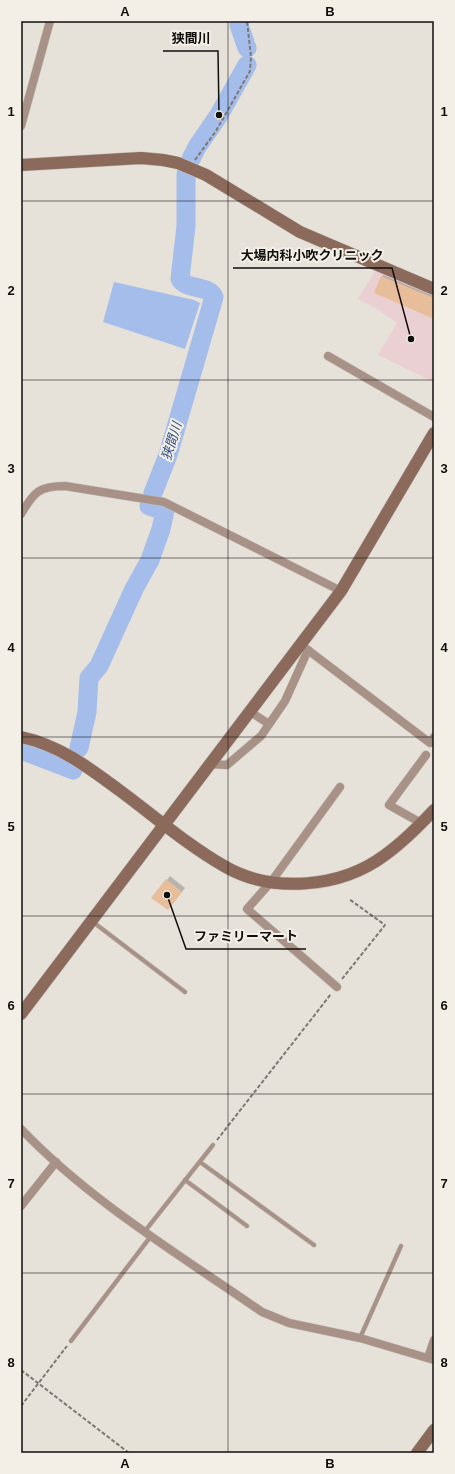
<svg xmlns="http://www.w3.org/2000/svg" width="455" height="1474" font-family="Helvetica,'Noto Sans JP',sans-serif">
<rect width="100%" height="100%" fill="#e6e1d9"/>
<polygon fill="#ebd0d3" points="375,271 434,297 434,382 378,355 397,323 377,309 358,299"/>
<polygon fill="#a4bdea" points="114,282 194,300 200,303 185,349 103,322"/>
<g fill="#0003">
<polygon points="383,275 434,296 434,318 375,292"/>
<polygon points="170,876 185,888 171,906 167,880"/>
</g>
<g fill="none" stroke-linecap="round" stroke-linejoin="round">
<g stroke="#a4bdea" stroke-width="19">
<polyline points="240,21 239,25 247,48"/>
<polyline points="191,159 197,147 219,115 247,65"/>
<path d="M153,493L168,455L214,297C210,285 186,290 180,279L186,226V174"/>
<polyline points="79,748 87,712 89,678 99,666 134,589 150,560 161,529 165,511 149,506 150,504"/>
<polyline points="21,750 73,770 74,765"/>
</g>
</g>
<g fill="#e8bd99">
<polygon points="381,276 434,298 434,319 374,293"/>
<polygon points="166,879 182,892 168,910 151,898"/>
</g>
<g fill="none" stroke-linecap="round" stroke-linejoin="round">
<g stroke="#c4bfb8" stroke-width="5">
<g id="lane">
<polyline points="93,922 185,992"/>
<polyline points="200,1162 314,1245"/>
<polyline points="185,1180 247,1226"/>
<polyline points="145,1231 213,1145"/>
<polyline points="360,1338 401,1246"/>
<polyline points="71,1341 151,1236"/>
</g>
</g>
<g stroke="#c4bfb8" stroke-width="9">
<g id="street">
<polyline points="21,126 50,21"/>
<polyline points="328,356 434,417"/>
<path d="M21,514C34,492 39,486 65,486L164,502L341,591"/>
<polyline points="300,644 430,743 434,737"/>
<polyline points="249,711 269,724"/>
<polyline points="209,764 227,765 261,736 285,701 308,650"/>
<polyline points="421,823 389,805 426,755"/>
<polyline points="337,987 247,909 271,882 340,787"/>
<path d="M21,1129C91,1202 180,1255 262,1312L289,1323L360,1338L434,1360"/>
<polyline points="21,1206 56,1162"/>
<polyline points="428,1358 434,1340"/>
</g>
</g>
<g stroke="#c4bfb8" stroke-width="13">
<g id="secondary">
<polyline points="21,165 141,158 163,160 178,163 206,175 300,232 434,289"/>
<path d="M21,737C59,745 88,767 119,790C153,815 187,845 224,866C272,894 341,888 385,855C403,842 419,826 434,810"/>
<polyline points="21,1014 341,591 434,433"/>
<polyline points="417,1453 434,1430"/>
</g>
</g>
<g stroke="#7c7973" stroke-width="2" stroke-dasharray="4 2" stroke-linecap="butt">
<polyline points="195,160 216,131 250,71 251,57 247,21"/>
<polyline points="342,979 385,925 349,899"/>
<polyline points="217,1140 331,994"/>
<polyline points="21,1370 129,1453"/>
<polyline points="21,1406 67,1346"/>
</g>
<use href="#lane" stroke="#a89187" stroke-width="4"/>
<use href="#street" stroke="#a89187" stroke-width="8"/>
<use href="#secondary" stroke="#8b6a5c" stroke-width="12"/>
</g>
<path fill="none" stroke="#100f0c" stroke-width="1" stroke-opacity="0.55" d="M228,21V1453M21,201H434M21,380H434M21,558H434M21,737H434M21,916H434M21,1094H434M21,1273H434"/>
<g text-anchor="middle" stroke-width="4" stroke-linejoin="round" paint-order="stroke">
<g font-size="13" font-style="italic" fill="#324f87" stroke="#f3eee6">
<text transform="translate(171 441) rotate(-73)" y="5">狭間川</text>
</g>
</g>
<path fill="none" stroke="#100f0c" stroke-width="1.5" d="M219 115L218 51H163M411 339L392 268H233M167 895L186 949H306"/>
<g fill="#100f0c" stroke="#f3eee6" stroke-width="1.5">
<circle cx="219" cy="115" r="4"/>
<circle cx="411" cy="339" r="4"/>
<circle cx="167" cy="895" r="4"/>
</g>
<g font-size="13" text-anchor="middle" font-weight="bold" fill="#100f0c" stroke="#f3eee6" stroke-width="4" stroke-linejoin="round" paint-order="stroke">
<text x="191" y="43">狭間川</text>
<text x="312" y="260">大場内科小吹クリニック</text>
<text x="246" y="941">ファミリーマート</text>
</g>
<rect width="455" height="1474" fill="none" stroke="#f3eee6" stroke-width="44"/>
<rect x="22" y="22" width="411" height="1430" fill="none" stroke="#100f0c" stroke-width="1.5"/>
<g font-size="13" text-anchor="middle" font-weight="bold" fill="#100f0c">
<text x="125" y="16">A</text>
<text x="330" y="16">B</text>
<text x="11" y="116">1</text>
<text x="444" y="116">1</text>
<text x="11" y="295">2</text>
<text x="444" y="295">2</text>
<text x="11" y="473">3</text>
<text x="444" y="473">3</text>
<text x="11" y="652">4</text>
<text x="444" y="652">4</text>
<text x="11" y="831">5</text>
<text x="444" y="831">5</text>
<text x="11" y="1010">6</text>
<text x="444" y="1010">6</text>
<text x="11" y="1188">7</text>
<text x="444" y="1188">7</text>
<text x="11" y="1367">8</text>
<text x="444" y="1367">8</text>
<text x="125" y="1468">A</text>
<text x="330" y="1468">B</text>
</g>
</svg>
